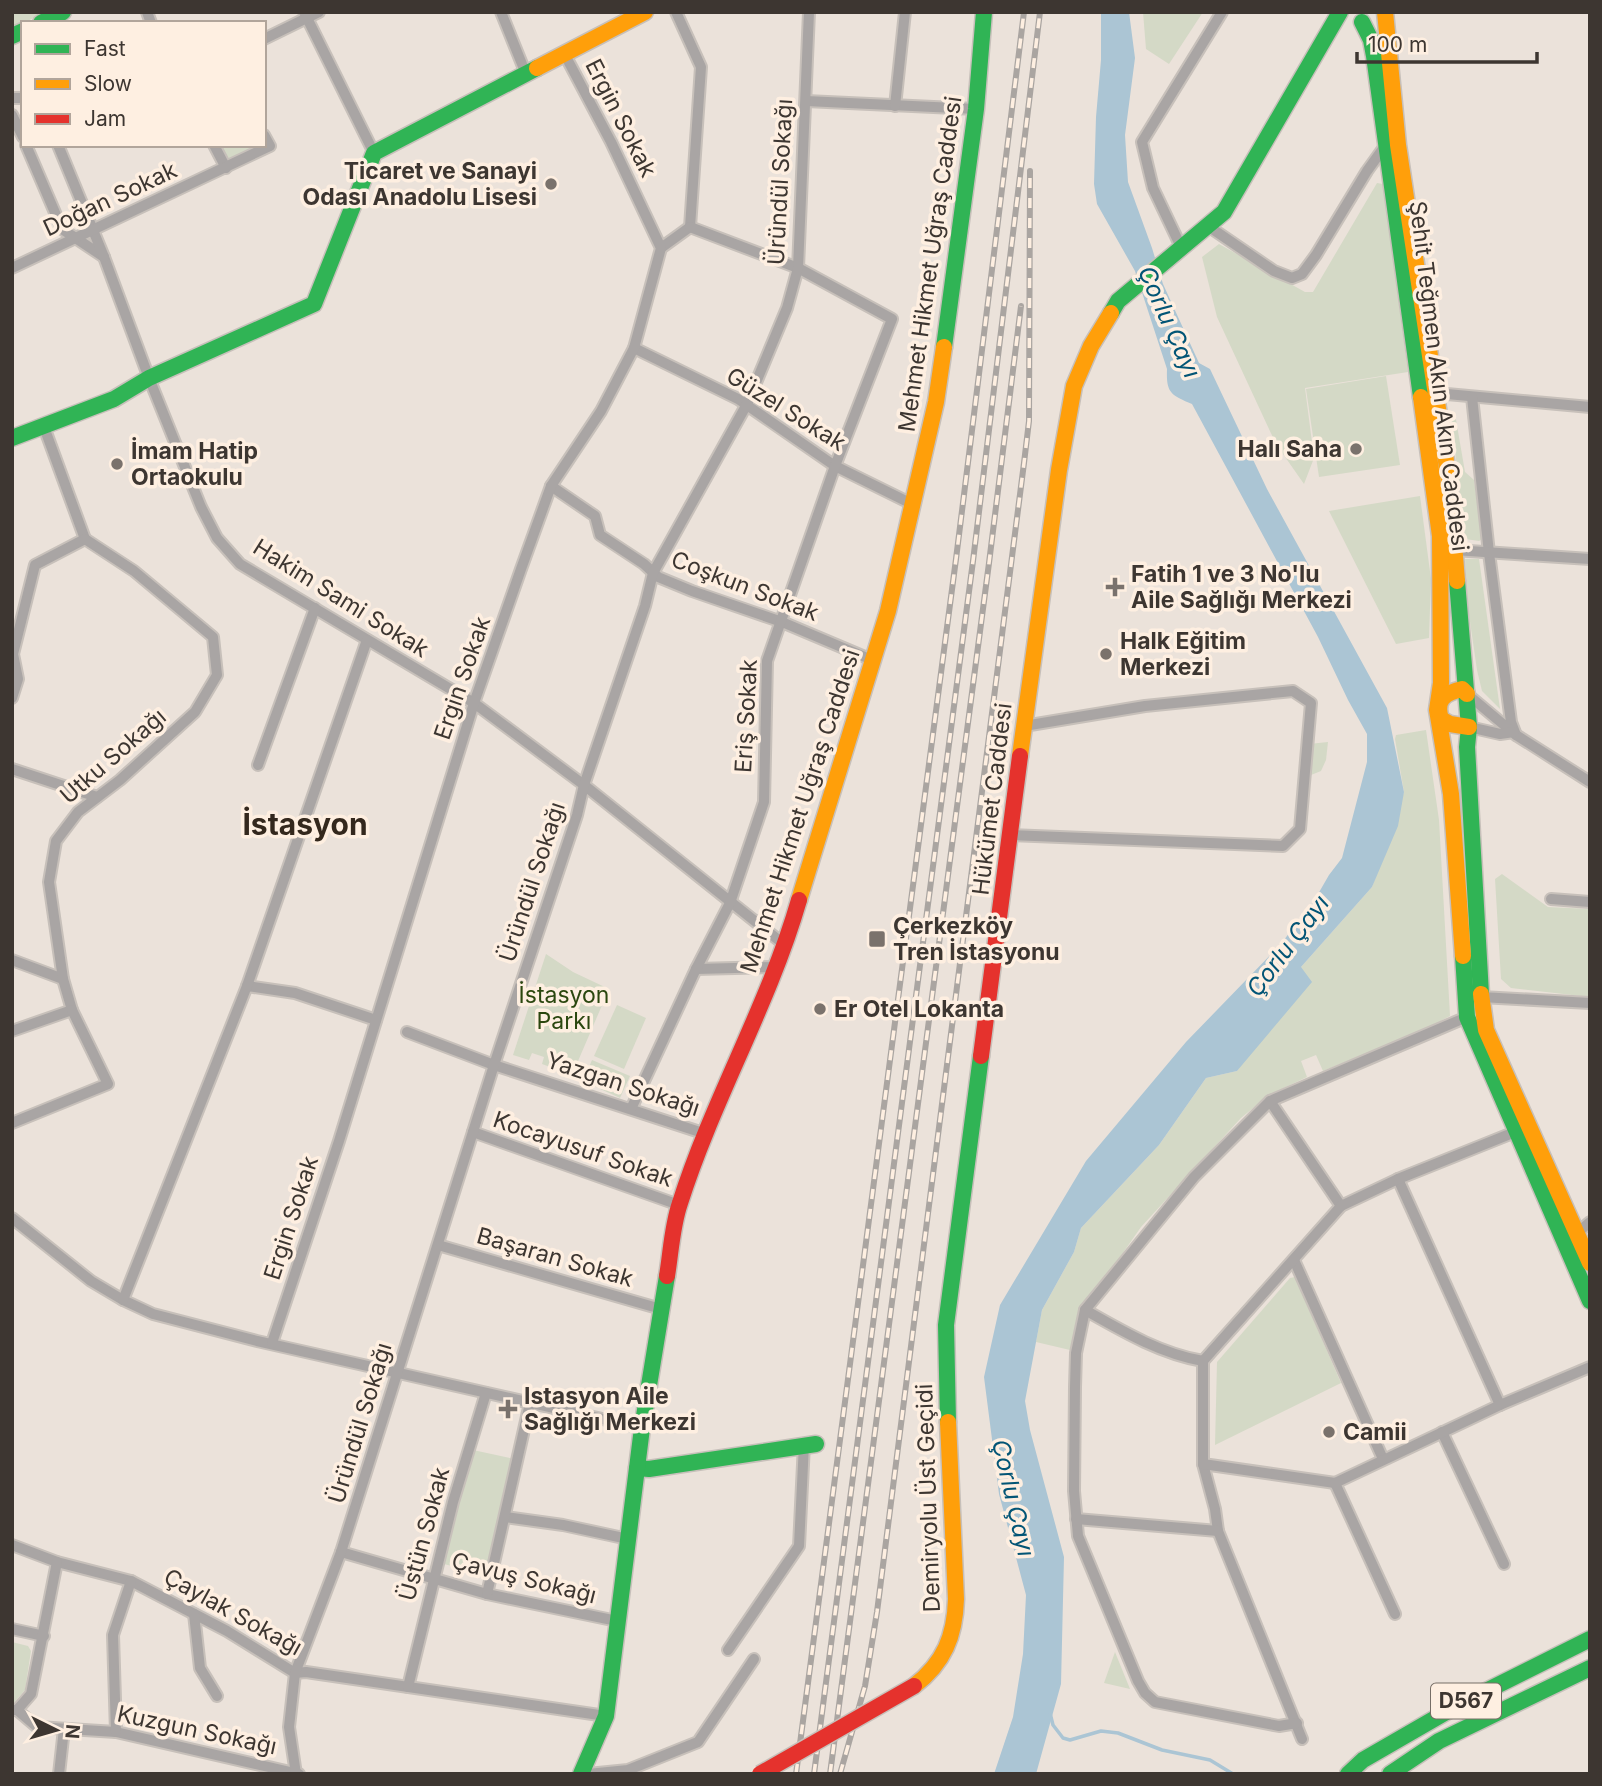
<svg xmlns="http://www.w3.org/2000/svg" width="1602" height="1786" font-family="Inter,sans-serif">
<rect width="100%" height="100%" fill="#ebe2da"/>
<g fill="#d4d9c6">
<polygon points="12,12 45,12 12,29"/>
<polygon points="1143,12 1203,12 1169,64 1146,49"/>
<polygon points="218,145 257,145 229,160 224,158"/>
<polygon points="1377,183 1383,184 1408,372 1305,388 1314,458 1304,484 1276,444 1217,317 1202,257 1219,244 1305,292 1313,292"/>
<polygon points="1386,376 1400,465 1319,477 1306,389"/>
<polygon points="1455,414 1465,472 1474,480 1482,539 1479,541 1465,539 1451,415"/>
<polygon points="1420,496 1431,579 1429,638 1396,644 1329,511"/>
<polygon points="1465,559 1479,559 1500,709 1482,691 1477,670 1468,608"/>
<polygon points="1426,730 1439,820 1450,1016 1425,1029 1323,1071 1316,1055 1301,1061 1307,1077 1269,1095 1241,1118 1141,1227 1081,1313 1070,1350 1036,1342 1042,1310 1074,1252 1081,1228 1159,1145 1206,1078 1237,1071 1301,967 1372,887 1404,792 1395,739 1396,735"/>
<polygon points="1328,742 1326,760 1321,771 1306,777 1309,744"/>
<polygon points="1502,874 1548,907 1590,909 1590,997 1511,988 1501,979 1495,879"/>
<polygon points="546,954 573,972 609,989 572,1075 542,1064 544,1057 532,1053 529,1060 513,1055"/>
<polygon points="617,1005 646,1018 624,1069 594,1056"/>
<polygon points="592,1060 630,1076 620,1098 583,1081"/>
<polygon points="1295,1277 1341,1383 1215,1445 1217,1362 1290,1278"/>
<polygon points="473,1450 514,1459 488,1574 439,1563"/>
<polygon points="12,1642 28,1646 31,1651 25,1690 12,1705"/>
<polygon points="1115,1652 1130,1689 1104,1683"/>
</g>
<path fill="#abc5d4" d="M1101,12H1129L1135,58L1125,135L1128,182L1152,248L1163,284L1199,363L1210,369L1267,489L1387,708L1404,792L1398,826L1372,887L1301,967L1312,982L1237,1071L1206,1078L1159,1145L1081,1228L1074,1252L1042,1310L1025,1401L1030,1430L1064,1557L1061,1684L1036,1774H994L1013,1717L1023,1654L1026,1595L999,1494L984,1377L1000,1305L1086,1161L1186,1042L1280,945L1314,901L1329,875L1342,858L1367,762V734L1348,700L1318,637L1192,404C1171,395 1166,393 1167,369L1135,271L1097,204L1094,184L1096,117L1101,60Z"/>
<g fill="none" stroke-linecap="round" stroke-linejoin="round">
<polyline stroke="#abc5d4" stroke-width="3.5" points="1050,1713 1053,1725 1063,1738 1070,1740 1101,1731 1118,1733 1162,1750 1210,1760 1233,1774"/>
<g stroke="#c7c0ba" stroke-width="14">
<g id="street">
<polyline points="147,12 151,23"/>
<polyline points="304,12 374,153"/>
<polyline points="501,12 526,74"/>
<polyline points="676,12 701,67 690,227"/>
<polyline points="264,39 319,12"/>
<polyline points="12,98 23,98"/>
<polyline points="806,101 976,109"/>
<polyline points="895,106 905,12"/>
<polyline points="12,115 23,137"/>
<polyline points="26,145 62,229 104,257 149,378 201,507 217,538 240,564 474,703 584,785 786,946"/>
<polyline points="58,145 104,257"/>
<polyline points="214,145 226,168"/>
<polyline points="1208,226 1274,271 1292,278 1302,274 1316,255 1367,171 1385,146"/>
<polyline points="661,248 690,227"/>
<polyline points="1182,249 1153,188 1142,142 1222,12"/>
<polyline points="12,268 270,146 264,135"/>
<polyline points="634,348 738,399 835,466 914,505"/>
<polyline points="1436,393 1590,407"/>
<polyline points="1472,397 1489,553 1511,722 1516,735"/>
<polyline points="44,427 85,539"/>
<polyline points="551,486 595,516 600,535 644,564 658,577 692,591 782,622 872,660"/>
<polyline points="1454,550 1590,559"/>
<polyline points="1467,694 1516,735 1590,782"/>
<polyline points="12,698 18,679 13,654 35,565 85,539"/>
<polyline points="1469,727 1500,734 1514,732"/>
<polyline points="258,765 315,608"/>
<polyline points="12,769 97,797"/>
<polyline points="1011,835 1283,846 1300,829 1311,703 1293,691 1145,706 1024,726"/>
<polyline points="1551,899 1590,902"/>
<polyline points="12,960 63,979"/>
<polyline points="696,969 777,967"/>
<polyline points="247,986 295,993 376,1020"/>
<polyline points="1481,997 1590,1003"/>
<polyline points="12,1031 72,1010 63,979 49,882 56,841 78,812 120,780 195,712 217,675 213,637 134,571 85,539"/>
<polyline points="407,1032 494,1065 706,1134"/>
<polyline points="1270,1101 1341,1206"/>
<polyline points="631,1109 696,969 730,903 764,802 767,661 835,466 892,319 798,268 690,227"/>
<polyline points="12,1123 108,1084 72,1010"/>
<polyline points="473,1132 679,1205"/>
<polyline points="1398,1179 1500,1405"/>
<polyline points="12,1218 91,1281 123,1300 153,1314 257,1341 642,1428"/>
<polyline points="1576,1234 1590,1222"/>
<polyline points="438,1245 661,1309"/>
<polyline points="1294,1260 1383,1459"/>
<polyline points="123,1300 247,986 367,640"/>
<path d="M1085,1310C1122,1331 1161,1354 1203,1361"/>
<polyline points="272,1343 339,1141 474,703 521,569 551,486 601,411 634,348 661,248 611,142 565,55"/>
<polyline points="1442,1432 1504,1564"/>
<polyline points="1203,1464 1215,1509 1218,1531 1302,1739"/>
<polyline points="1335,1483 1203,1464 1203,1361 1341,1206 1398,1179 1515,1132"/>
<polyline points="505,1517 563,1525 628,1539"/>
<polyline points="1076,1519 1218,1531"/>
<polyline points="12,1545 57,1562 131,1581 227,1631 295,1673 306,1672 606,1716"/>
<polyline points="341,1552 487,1594 617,1621"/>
<polyline points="487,1594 530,1403"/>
<polyline points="194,1614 200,1668 217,1696"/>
<polyline points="1395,1614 1335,1483 1500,1405 1590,1367"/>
<polyline points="12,1629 44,1636"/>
<polyline points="728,1650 799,1546 804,1444"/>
<polyline points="408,1687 453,1502 486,1393"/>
<polyline points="12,1710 17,1710 37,1727 116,1732 299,1774"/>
<polyline points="17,1710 31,1694 57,1562"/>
<polyline points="1297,1723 1279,1726 1155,1702 1145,1693 1138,1681 1078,1536 1074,1491 1075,1387 1076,1353 1085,1310 1194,1177 1270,1101 1467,1017"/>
<polyline points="116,1732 113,1635 131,1581"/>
<polyline points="59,1774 64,1729"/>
<polyline points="296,1774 289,1727 295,1673 341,1552 494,1065 577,815 584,785 645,606 653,573 747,404 787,308 798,268 809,12"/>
<polyline points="588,1774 628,1770 698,1742 754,1659"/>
</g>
</g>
<g stroke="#c7c0ba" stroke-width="19">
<g id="fast">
<polyline points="1362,22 1371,40 1374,56 1421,397"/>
<polyline points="41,23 63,12"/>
<polyline points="12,36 23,31"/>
<polyline points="1111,313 1118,301 1224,212 1340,12"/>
<polyline points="944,347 976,109 984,12"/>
<polyline points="12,438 114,399 149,378 314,304 374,153 537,68"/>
<polyline points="1457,581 1469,727 1467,747 1481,994"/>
<polyline points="1463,956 1467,1017 1590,1301"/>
<polyline points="948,1422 946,1325 981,1056"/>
<polyline points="637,1468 649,1469 816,1444"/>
<polyline points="581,1774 606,1716 642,1428 667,1276"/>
<polyline points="1348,1774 1363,1760 1460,1704 1590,1639"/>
<polyline points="1390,1774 1439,1741 1590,1668"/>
</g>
</g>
<g stroke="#c7c0ba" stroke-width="19">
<g id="slow">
<polyline points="1385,12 1398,145 1449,481 1457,581"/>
<polyline points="537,68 645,12"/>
<polyline points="1421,397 1440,536 1441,683 1437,710 1451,794 1463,956"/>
<path d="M1467,694L1462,689C1444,693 1435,700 1441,719L1450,724L1469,727"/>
<polyline points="1020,756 1059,470 1074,386 1091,346 1111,313"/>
<polyline points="799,900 888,611 936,402 944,347"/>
<polyline points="1481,994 1486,1030 1590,1263"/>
<path d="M914,1686C944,1663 955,1636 956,1599L948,1422"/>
</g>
</g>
<g stroke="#c7c0ba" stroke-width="19">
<g id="jam">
<polyline points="981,1056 1020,756"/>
<path d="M667,1276C671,1252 672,1226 680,1203C713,1099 769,1004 799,900"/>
</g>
</g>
<use href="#street" stroke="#a9a5a4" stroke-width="10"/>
<use href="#fast" stroke="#30b455" stroke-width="16"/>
<use href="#slow" stroke="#ff9f0a" stroke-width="16"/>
<use href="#jam" stroke="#e5322d" stroke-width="16"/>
<g stroke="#aaa5a1" stroke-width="6">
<g id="rail">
<polyline points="796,1774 956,559 1024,12"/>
<polyline points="814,1774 973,561 1040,12"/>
<polyline points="830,1774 989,563 1021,306"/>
<polyline points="840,1774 865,1686 877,1612 1024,463 1029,421 1030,171"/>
</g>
</g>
<use href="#rail" stroke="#feefe1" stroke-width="3.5" stroke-dasharray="10" stroke-linecap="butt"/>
<g stroke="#c7c0ba" stroke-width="19" stroke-linecap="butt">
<polyline id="jam-bridge" points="760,1774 914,1686"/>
</g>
<use href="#jam-bridge" stroke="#e5322d" stroke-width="16"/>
</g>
<g fill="#7a726c" stroke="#feefe1" stroke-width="2.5">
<circle cx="551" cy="184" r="7"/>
<circle cx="1356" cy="449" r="7"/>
<circle cx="117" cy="464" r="7"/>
<path d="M1111.5 576.5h7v7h7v7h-7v7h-7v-7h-7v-7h7z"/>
<circle cx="1106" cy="654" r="7"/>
<rect x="868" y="930" width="18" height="18" rx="3.5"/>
<circle cx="820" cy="1009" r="7"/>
<path d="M504.5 1398.5h7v7h7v7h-7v7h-7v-7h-7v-7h7z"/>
<circle cx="1329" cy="1432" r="7"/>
</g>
<g text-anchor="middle" stroke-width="7" stroke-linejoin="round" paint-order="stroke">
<rect fill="#feefe1" stroke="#776e66" stroke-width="2" x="1431" y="1683.5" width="70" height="35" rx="5"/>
<g font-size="21" font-weight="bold" fill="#3d3631">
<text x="1466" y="1708">D567</text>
</g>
<g font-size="23" fill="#3d3631" stroke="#feefe1">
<text transform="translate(621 118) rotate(63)" y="8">Ergin Sokak</text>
<text transform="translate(780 182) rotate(-87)" y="8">Üründül Sokağı</text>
<text transform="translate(110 199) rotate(-25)" y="8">Doğan Sokak</text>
<text transform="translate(930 264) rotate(-82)" y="8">Mehmet Hikmet Uğraş Caddesi</text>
<text transform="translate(1439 376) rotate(83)" y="8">Şehit Teğmen Akın Akın Caddesi</text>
<text transform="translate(786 409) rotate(32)" y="8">Güzel Sokak</text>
<text transform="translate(745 586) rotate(21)" y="8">Coşkun Sokak</text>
<text transform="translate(341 598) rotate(32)" y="8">Hakim Sami Sokak</text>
<text transform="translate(462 678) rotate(-71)" y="8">Ergin Sokak</text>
<text transform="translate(746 716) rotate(-87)" y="8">Eriş Sokak</text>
<text transform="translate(113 756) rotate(-41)" y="8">Utku Sokağı</text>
<text transform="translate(992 799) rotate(-83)" y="8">Hükümet Caddesi</text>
<text transform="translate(800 811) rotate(-72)" y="8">Mehmet Hikmet Uğraş Caddesi</text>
<text transform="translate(532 882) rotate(-72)" y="8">Üründül Sokağı</text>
<text transform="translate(623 1084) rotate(18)" y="8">Yazgan Sokağı</text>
<text transform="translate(583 1149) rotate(19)" y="8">Kocayusuf Sokak</text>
<text transform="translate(291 1218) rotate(-72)" y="8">Ergin Sokak</text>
<text transform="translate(555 1257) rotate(16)" y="8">Başaran Sokak</text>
<text transform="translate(360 1423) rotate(-73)" y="8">Üründül Sokağı</text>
<text transform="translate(928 1498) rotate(-92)" y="8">Demiryolu Üst Geçidi</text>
<text transform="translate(424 1534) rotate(-75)" y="8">Üstün Sokak</text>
<text transform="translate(524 1578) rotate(14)" y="8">Çavuş Sokağı</text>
<text transform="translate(233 1612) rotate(29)" y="8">Çaylak Sokağı</text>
<text transform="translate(197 1730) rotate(12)" y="8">Kuzgun Sokağı</text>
</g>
<g font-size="23" font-weight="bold" fill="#3d3631" stroke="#feefe1" text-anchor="start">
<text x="537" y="179" text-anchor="end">Ticaret ve Sanayi<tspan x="537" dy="26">Odası Anadolu Lisesi</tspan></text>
<text x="1342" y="457" text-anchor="end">Halı Saha</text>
<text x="131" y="459">İmam Hatip<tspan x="131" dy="26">Ortaokulu</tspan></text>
<text x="1131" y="582">Fatih 1 ve 3 No'lu<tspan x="1131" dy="26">Aile Sağlığı Merkezi</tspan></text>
<text x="1120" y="649">Halk Eğitim<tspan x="1120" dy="26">Merkezi</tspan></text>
<text x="893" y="934">Çerkezköy<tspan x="893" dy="26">Tren İstasyonu</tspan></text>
<text x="834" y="1017">Er Otel Lokanta</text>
<text x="524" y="1404">Istasyon Aile<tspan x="524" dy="26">Sağlığı Merkezi</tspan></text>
<text x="1343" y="1440">Camii</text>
</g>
<g font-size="23" fill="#2b470f" stroke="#feefe1">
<text x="564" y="1003">İstasyon<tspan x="564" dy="26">Parkı</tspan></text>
</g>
<g font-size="24" font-style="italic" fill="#035576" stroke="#feefe1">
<text transform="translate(1169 322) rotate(66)" y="8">Çorlu Çayı</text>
<text transform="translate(1288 946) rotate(-53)" y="8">Çorlu Çayı</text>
<text transform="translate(1013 1498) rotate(77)" y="8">Çorlu Çayı</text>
</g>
<g font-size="30" font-weight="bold" fill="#34281d" stroke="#feefe1">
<text x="305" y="835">İstasyon</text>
</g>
</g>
<rect width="1602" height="1786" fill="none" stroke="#3d3631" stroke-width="28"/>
<rect x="21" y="21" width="245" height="126" fill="#feefe1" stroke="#b1a59b" stroke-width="2"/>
<rect x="35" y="44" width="35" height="10" fill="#30b455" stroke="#b1a59b" stroke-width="2"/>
<text x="84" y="56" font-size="21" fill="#3d3631">Fast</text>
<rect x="35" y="79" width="35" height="10" fill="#ff9f0a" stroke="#b1a59b" stroke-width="2"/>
<text x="84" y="91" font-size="21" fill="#3d3631">Slow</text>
<rect x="35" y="114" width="35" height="10" fill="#e5322d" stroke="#b1a59b" stroke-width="2"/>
<text x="84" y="126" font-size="21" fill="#3d3631">Jam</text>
<g transform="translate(56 1730) rotate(95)" stroke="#feefe1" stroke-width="5" paint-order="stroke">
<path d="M0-5L12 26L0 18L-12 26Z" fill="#3d3631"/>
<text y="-10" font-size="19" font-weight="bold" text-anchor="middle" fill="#3d3631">N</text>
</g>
<path d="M1357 52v10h180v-10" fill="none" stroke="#3d3631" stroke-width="3.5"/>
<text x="1368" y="52" font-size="21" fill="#3d3631" stroke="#feefe1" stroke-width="5" paint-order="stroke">100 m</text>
</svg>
